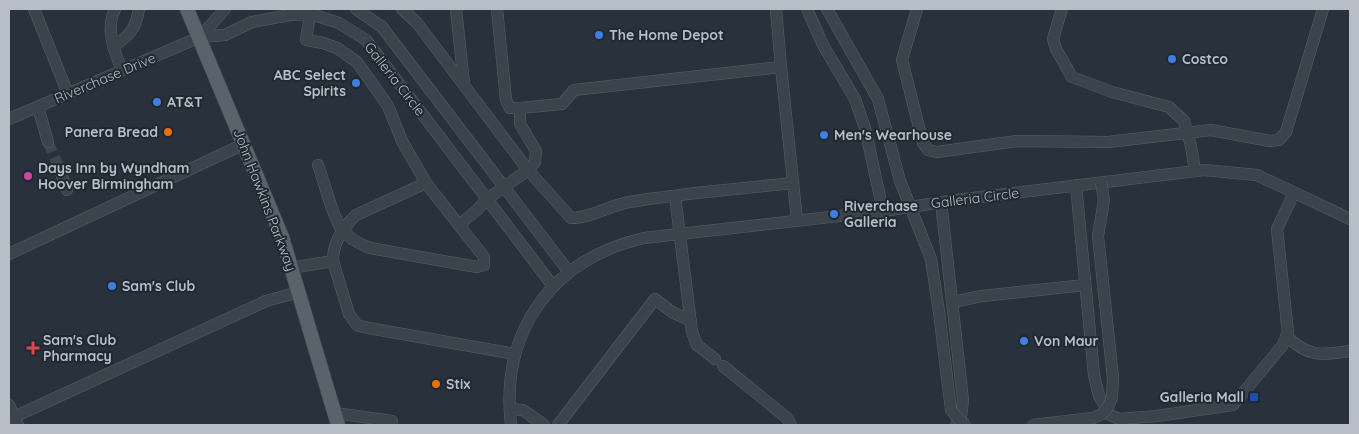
<svg xmlns="http://www.w3.org/2000/svg" width="1359" height="434" font-family="Quicksand,sans-serif">
<rect width="100%" height="100%" fill="#28313c"/>
<g fill="none" stroke-linecap="round" stroke-linejoin="round">
<polyline stroke="#3d4651" stroke-width="11" stroke-dasharray="11 5.5" stroke-linecap="butt" points="48,142 60,170"/>
<g stroke="#59616a" stroke-width="12">
<g id="minor">
<polyline points="34,9 68,94"/>
<path d="M115,9C105,29 114,51 122,70"/>
<path d="M311,9L306,40L323,43L337,48L357,62L388,106L402,141L426,183L484,257V265L477,267L370,248C359,244 348,238 341,228C332,215 324,181 318,165"/>
<polyline points="356,9 382,27 569,272"/>
<path d="M402,9L417,23L528,170L571,218C590,218 609,206 629,202C683,193 738,189 792,183"/>
<polyline points="456,9 464,84"/>
<polyline points="497,9 506,100 510,108 520,108"/>
<polyline points="776,9 781,67"/>
<polyline points="807,9 823,45 855,99 865,128 883,211"/>
<polyline points="827,9 878,99 900,181 910,206"/>
<polyline points="917,9 902,60 923,143 928,150 937,152 1017,141 1108,142 1211,130 1270,141 1279,140 1286,132 1323,9"/>
<polyline points="1062,9 1053,39 1056,49 1072,77 1112,92 1169,107 1184,121 1191,146 1195,171"/>
<polyline points="200,37 225,9"/>
<path d="M113,46C130,36 136,28 139,9"/>
<polyline points="38,107 48,142"/>
<polyline points="9,119 200,37 225,35 252,22 290,15 311,14 339,23 366,40 553,286"/>
<polyline points="60,170 67,190"/>
<path d="M426,183L356,215C343,227 333,243 333,261L349,314L357,325L363,327L515,354"/>
<polyline points="1076,185 1094,375 1099,396 1110,415 1119,419 1157,416 1233,405 1282,346 1288,333 1277,229 1294,193"/>
<polyline points="675,196 692,332 697,345 715,359"/>
<polyline points="941,202 963,400 961,417 956,425"/>
<polyline points="459,225 477,210 487,199 528,170 535,162 536,151 520,124 520,108 562,104 574,90 781,67 797,220"/>
<polyline points="9,254 244,144"/>
<polyline points="291,268 333,261"/>
<polyline points="952,302 982,296 1085,285"/>
<path d="M1286,336C1310,358 1320,355 1350,351"/>
<polyline points="723,366 787,418 791,425"/>
<polyline points="9,405 18,425"/>
<polyline points="510,409 523,410 544,425"/>
<polyline points="335,413 392,421"/>
<polyline points="14,417 266,301 299,292"/>
<path d="M511,425C500,331 552,259 644,238L883,211L956,200L1204,170L1257,175L1350,219"/>
<polyline points="558,425 655,299 672,312 691,321"/>
</g>
</g>
<g stroke="#444c55" stroke-width="15">
<polyline id="major" points="187,9 282,237 338,425"/>
</g>
<use href="#minor" stroke="#3b434c" stroke-width="11"/>
<use href="#major" stroke="#5a626c" stroke-width="14"/>
<g stroke="#59616a" stroke-width="12" stroke-linecap="butt">
<g id="minor-bridge">
<polyline points="910,206 931,259 939,312 951,410 960,421 966,425"/>
<polyline points="1032,425 1093,418 1102,414 1108,407 1112,397 1113,378 1098,236 1104,200 1101,182"/>
</g>
</g>
<use href="#minor-bridge" stroke="#3b434c" stroke-width="11"/>
</g>
<g fill="#3f7fe0" stroke="#202831" stroke-width="2">
<circle cx="599" cy="35" r="5"/>
<circle cx="1172" cy="59" r="5"/>
<circle cx="356" cy="83" r="5"/>
<circle cx="157" cy="102" r="5"/>
<circle cx="824" cy="135" r="5"/>
<circle cx="834" cy="214" r="5"/>
<circle cx="112" cy="286" r="5"/>
<circle cx="1024" cy="341" r="5"/>
</g>
<g fill="#e8710a" stroke="#202831" stroke-width="2">
<circle cx="168" cy="132" r="5"/>
<circle cx="436" cy="384" r="5"/>
</g>
<circle fill="#d1479c" stroke="#202831" stroke-width="2" cx="28" cy="176" r="5"/>
<path fill="#e0444e" stroke="#202831" stroke-width="2" d="M30.5 340.5h5v5h5v5h-5v5h-5v-5h-5v-5h5z"/>
<rect fill="#1a4fb4" stroke="#202831" stroke-width="2" x="1249" y="392" width="10" height="10" rx="2.5"/>
<g text-anchor="middle" stroke-width="4" stroke-linejoin="round" paint-order="stroke">
<g font-size="14" font-weight="bold" fill="#b7bec7" stroke="#202831" text-anchor="start">
<text x="609" y="40">The Home Depot</text>
<text x="1182" y="64">Costco</text>
<text x="346" y="80" text-anchor="end">ABC Select<tspan x="346" dy="16">Spirits</tspan></text>
<text x="167" y="107">AT&amp;T</text>
<text x="158" y="137" text-anchor="end">Panera Bread</text>
<text x="834" y="140">Men's Wearhouse</text>
<text x="38" y="173">Days Inn by Wyndham<tspan x="38" dy="16">Hoover Birmingham</tspan></text>
<text x="844" y="211">Riverchase<tspan x="844" dy="16">Galleria</tspan></text>
<text x="122" y="291">Sam's Club</text>
<text x="43" y="345">Sam's Club<tspan x="43" dy="16">Pharmacy</tspan></text>
<text x="1034" y="346">Von Maur</text>
<text x="446" y="389">Stix</text>
<text x="1244" y="402" text-anchor="end">Galleria Mall</text>
</g>
<g font-size="14" fill="#b7bec7" stroke="#202831">
<text transform="translate(105 78) rotate(-23)" y="5">Riverchase Drive</text>
<text transform="translate(395 79) rotate(52)" y="5">Galleria Circle</text>
<text transform="translate(975 198) rotate(-7)" y="5">Galleria Circle</text>
<text transform="translate(265 200) rotate(69)" y="5">John Hawkins Parkway</text>
</g>
</g>
<rect width="1359" height="434" fill="none" stroke="#b7bec7" stroke-width="20"/>
</svg>
